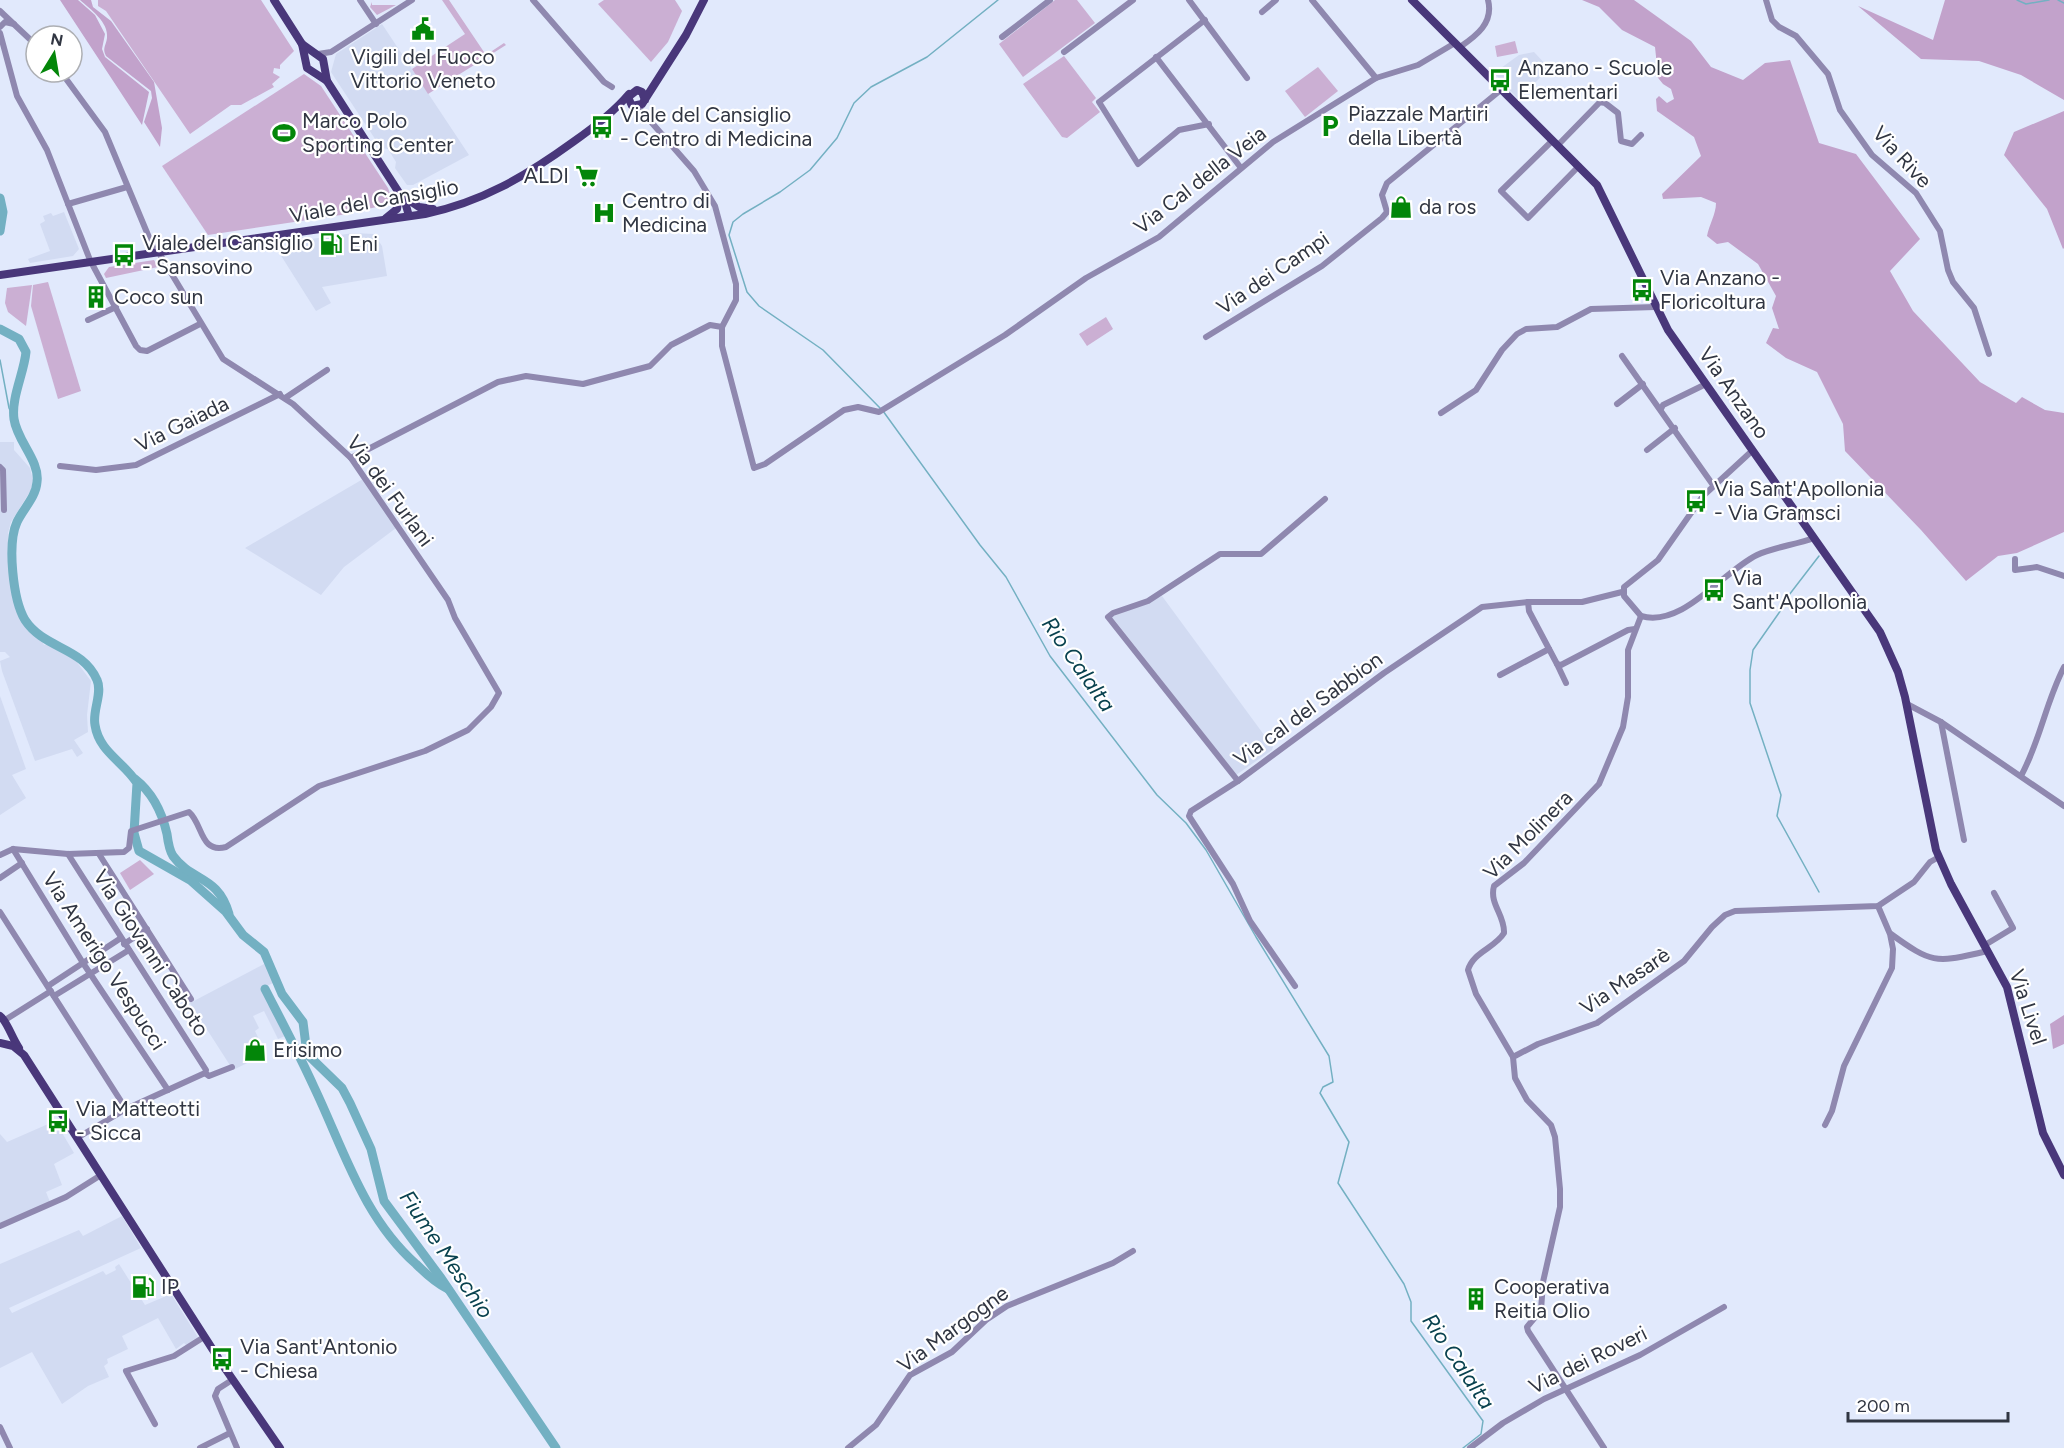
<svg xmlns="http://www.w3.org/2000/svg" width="2064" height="1448" font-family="Figtree,sans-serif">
<rect width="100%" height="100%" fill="#e1e9fc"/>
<g fill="#d2dbf2">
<polygon points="382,24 469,155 413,185 407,185 395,168 396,162 388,149 381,148 331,72 336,54"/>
<polygon points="1534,52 1549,68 1519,100 1494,73 1519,55"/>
<polygon points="64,212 79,249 73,256 30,263 28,259 50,251 40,224 45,221 43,216 51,213 53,216"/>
<polygon points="354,233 374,234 382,246 387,276 322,287 331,303 316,311 280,254 304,240"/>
<polygon points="0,442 14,442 14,450 30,468 33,480 31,490 11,522 8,533 11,584 16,611 25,625 41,639 44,645 47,644 76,661 91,681 87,715 88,732 74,740 83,753 77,757 72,749 35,761 2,671 0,661 10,657 5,652 0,652"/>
<polygon points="363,479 396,528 344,567 321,595 245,548"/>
<polygon points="1162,596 1273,747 1272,750 1236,775 1112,617"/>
<polygon points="0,696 26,769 12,775 26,798 0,815"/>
<polygon points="266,963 273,983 261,989 285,1036 278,1039 264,1011 253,1016 259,1028 255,1031 266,1054 233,1070 190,1003"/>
<polygon points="55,1121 74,1153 54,1164 62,1185 46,1192 50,1202 0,1223 0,1134 7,1142"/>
<polygon points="122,1216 141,1248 9,1308 12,1313 103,1271 106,1275 116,1270 115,1267 119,1264 145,1305 171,1294 199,1339 188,1347 184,1343 176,1349 158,1318 122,1336 128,1349 107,1359 108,1363 104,1366 109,1377 88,1386 62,1404 32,1352 0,1368 0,1264 79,1230 83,1236"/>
</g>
<g fill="#cbafd3">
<polygon points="98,0 261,0 294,51 280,65 280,69 274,68 273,73 280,77 272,84 274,87 241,105 231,105 190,134 106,11 98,6"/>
<polygon points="442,0 449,0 486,55 504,43 506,45 428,94 412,69 465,34"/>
<polygon points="604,0 675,0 682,11 668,42 651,62 598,4"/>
<polygon points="1055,0 1077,0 1095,23 1023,77 999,44"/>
<polygon points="372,2 372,5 396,5 377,15 370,7"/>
<polygon points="1515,41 1518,53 1497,57 1495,46"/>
<polygon points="1064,56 1096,98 1092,102 1100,112 1067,138 1062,137 1023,84"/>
<polygon points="1318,67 1338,91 1305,117 1285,91"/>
<polygon points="304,74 321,86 388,188 391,196 390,204 341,215 208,235 162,166"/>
<polygon points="154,260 158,267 106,278 104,274 109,267"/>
<polygon points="48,282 81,391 58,399 31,306 33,285"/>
<polygon points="32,285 26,326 8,312 5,303 7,288"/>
<polygon points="1106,317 1113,329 1087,346 1079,334"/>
<polygon points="140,860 154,874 130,890 120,873"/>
</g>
<g fill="#c2a2cb">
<polygon points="60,0 78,0 95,15 105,34 102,49 105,57 149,92 142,125"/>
<path d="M80,0H91L93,7L111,21L154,82L162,128L160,147L144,122L152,98L151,91L106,56C102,48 106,46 107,38C109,22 90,9 80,0Z"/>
<path d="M1582,0H1634L1691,41L1711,67L1743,80L1765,63L1790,60L1819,143L1856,154L1920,239L1890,271L1913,311L1980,382L2016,403L2022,397L2045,410L2064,413V532L2017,553L1998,556L1966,581L1921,530L1845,451L1843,424L1817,372L1786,358L1766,343L1773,328L1779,329L1772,308L1776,296L1758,264L1728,242L1717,244L1707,236C1709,225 1716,214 1716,203L1701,197L1663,199L1662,194L1701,156L1694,137L1657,111L1656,99L1659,96L1667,103L1674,99L1671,89L1663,84L1655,74L1657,66L1655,47L1622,30L1599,7Z"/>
<polygon points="1945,0 2064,0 2064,100 2021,75 1979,61 1921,59 1858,6 1933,40"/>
<polygon points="2064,111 2064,248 2063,249 2047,209 2004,155 2014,132"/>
<polygon points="2064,1015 2064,1044 2053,1049 2050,1024"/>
</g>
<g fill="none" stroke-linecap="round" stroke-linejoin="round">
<g stroke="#73b0c2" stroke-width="1.5">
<polyline points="2017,0 2026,4 2049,0"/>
<polyline points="2058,0 2064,3"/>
<polyline points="0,360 9,408 13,417"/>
<polyline points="880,408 823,350 759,306 747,292 729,235 733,222 743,214 780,192 810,170 837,138 854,103 871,87 927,57 998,0"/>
<polyline points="883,411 980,545 1006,577 1050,656 1157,795 1186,823 1206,850 1256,937 1329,1056 1333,1082 1323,1087 1320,1093 1349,1142 1338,1183 1404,1284 1411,1302 1411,1321 1483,1421 1481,1434 1463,1448"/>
<polyline points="1779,608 1819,556"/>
<polyline points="1781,610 1753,650 1750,670 1750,703 1781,795 1777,816 1819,892"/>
</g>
<g stroke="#73b0c2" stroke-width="9">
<polyline points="0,198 3,212 0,231"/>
<path d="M0,329L19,339L26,352C24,373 11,398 14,419C17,441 40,461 37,482C36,497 23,509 17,522C7,544 13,600 25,620C44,649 83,647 97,680C103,693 92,711 95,725C99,752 124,762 137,783L134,833L139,851L190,880L226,912L243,935L264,952L282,994L303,1022L307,1054L342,1088L350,1103L371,1149L384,1201L441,1278L556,1448"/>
<path d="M135,779C153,793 162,812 167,834C168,842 169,850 173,856C192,882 218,875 229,914"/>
<path d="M265,989C282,1022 299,1054 314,1087C344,1150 363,1217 416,1264C426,1274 436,1283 448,1289"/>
</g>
<g stroke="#8f88af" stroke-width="6">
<polyline points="360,0 376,24"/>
<polyline points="533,0 604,82 612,87"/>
<polyline points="1189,0 1247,78"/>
<polyline points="1312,0 1376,78"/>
<polyline points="1766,0 1772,20 1779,27 1796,36 1828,74 1840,110 1872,155 1916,193 1940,231 1948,270 1953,282 1974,308 1989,354"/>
<polyline points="0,11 36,45"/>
<polyline points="1262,12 1276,0"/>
<polyline points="1205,20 1099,102 1138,164 1179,130 1209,124"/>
<polyline points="0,27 5,22 14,24"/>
<polyline points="0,33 17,96 47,150 90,260 136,346 140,350 147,351 200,324"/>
<polyline points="1002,37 1050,0"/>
<path d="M1460,47C1476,36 1494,23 1488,0"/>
<polyline points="1064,52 1133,0"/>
<polyline points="318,54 331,52 412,0"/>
<polyline points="1156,57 1241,168"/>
<polyline points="61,72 105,132 153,247"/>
<polyline points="638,107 694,171 715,206 736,284 736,300 722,327 722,346 754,468 765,464 844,410 858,407 879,412 1005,335 1086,278 1159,237 1273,142 1376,78 1418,65 1455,43"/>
<polyline points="1553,140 1501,191 1528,218 1579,166"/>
<polyline points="1558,145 1600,102 1605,103 1618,113 1621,141 1632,144 1641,135"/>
<polyline points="68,204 127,187"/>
<polyline points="88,320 116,307"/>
<polyline points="1206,337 1322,266 1382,218 1387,212 1382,195 1387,183 1502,89"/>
<polyline points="1622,356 1713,485"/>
<polyline points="285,398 327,370"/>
<polyline points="1617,404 1643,384"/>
<polyline points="1661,409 1663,405 1706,384"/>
<polyline points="1441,413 1476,390 1502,350 1517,334 1526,329 1557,327 1591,309 1655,307"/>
<polyline points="1647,450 1675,428"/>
<path d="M1753,450L1703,496L1658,560L1624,587V596L1641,616C1683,628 1722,572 1757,555C1774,547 1795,545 1814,538"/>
<polyline points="351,458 498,382 526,376 583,384 650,366 671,345 710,325 722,327"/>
<polyline points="60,466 96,470 136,465 280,394"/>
<polyline points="0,467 3,470 4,510"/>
<polyline points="1325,499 1261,554 1220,554 1148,601 1113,613 1108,617 1238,781 1384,673 1482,607 1528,602 1582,602 1622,592"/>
<polyline points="2015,559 2015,570 2037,567 2064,576"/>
<polyline points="1528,602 1529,611 1557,664 1561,665 1628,630 1635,629"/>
<polyline points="1557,664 1566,683"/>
<polyline points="1500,675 1549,649"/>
<polyline points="1907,704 1941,722 2064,806"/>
<polyline points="1941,722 1964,840"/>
<path d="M2021,776C2041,739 2045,704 2064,667"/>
<polyline points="1238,781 1191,811 1189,816 1233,884 1250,921 1295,986"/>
<polyline points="13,849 83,963 168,1090"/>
<polyline points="68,854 206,1070 205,1073 126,1109 77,1138"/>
<polyline points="99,854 191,999"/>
<path d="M0,855L13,849L68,854L124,852L129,848L131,831L189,812C203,824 200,854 226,847L319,786L425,751L468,730L491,707L499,693L455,618L448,600L351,458L293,404L223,359L159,253"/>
<polyline points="0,878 22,863"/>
<polyline points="0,912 126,1109"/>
<path d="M1891,934C1935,966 1937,962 1988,951"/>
<polyline points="124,944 147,929"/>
<polyline points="1985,945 2013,928 1994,893"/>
<polyline points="48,986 121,938"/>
<polyline points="54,996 129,950"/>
<polyline points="5,1020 51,991"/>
<path d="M1513,1057L1476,994L1468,970C1473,952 1495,948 1504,933C1505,915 1489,904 1494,886L1524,863L1599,784L1623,727L1628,697V650L1641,616"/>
<polyline points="205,1073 209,1076 232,1067"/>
<polyline points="1825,1125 1832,1111 1844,1066 1892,968 1893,949 1890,934 1878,906"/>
<polyline points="0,1226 66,1197 101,1175"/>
<polyline points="232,1380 218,1389 215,1396 237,1448"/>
<polyline points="155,1424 126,1371 174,1356 204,1337"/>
<polyline points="0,1427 10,1448"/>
<polyline points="200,1448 230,1433"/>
<polyline points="848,1448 876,1425 910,1375 952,1352 986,1320 1007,1306 1113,1263 1133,1251"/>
<polyline points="1470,1448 1503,1423 1544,1399 1640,1355 1724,1307"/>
<polyline points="1604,1448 1528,1331 1527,1327 1541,1310 1543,1282 1560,1207 1560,1189 1555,1137 1551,1125 1527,1100 1515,1078 1513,1057 1538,1044 1597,1023 1684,961 1712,927 1725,915 1735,911 1878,906 1914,882 1930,862 1939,857"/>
</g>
<g stroke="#49377a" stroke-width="8">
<polyline points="274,0 302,44 307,68 327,81"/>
<polyline points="1412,0 1597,185 1668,330 1880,632 1898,672 1905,697 1936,850 1951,884 2007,987 2043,1133 2064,1175"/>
<polyline points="302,44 323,59 327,81 405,202 409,216"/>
<polyline points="645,100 642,92 637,90 628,97 632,106 642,104 686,35 704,0"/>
<polyline points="404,197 419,207 433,209"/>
<polyline points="386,218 397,209 399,195"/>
<path d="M0,275L425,214C482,202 526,176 573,142C593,128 613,113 629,94"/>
<path d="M0,1016C7,1021 12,1038 19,1048"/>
<polyline points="0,1043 13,1046 24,1055 222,1364 280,1448"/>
</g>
</g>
<defs>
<g id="civic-bare" transform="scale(1.8)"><path d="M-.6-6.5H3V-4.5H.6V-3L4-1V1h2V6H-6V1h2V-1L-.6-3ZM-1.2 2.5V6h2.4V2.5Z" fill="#038609" stroke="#fff" stroke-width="2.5" paint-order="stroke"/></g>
<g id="bus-bare" transform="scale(1.8)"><path d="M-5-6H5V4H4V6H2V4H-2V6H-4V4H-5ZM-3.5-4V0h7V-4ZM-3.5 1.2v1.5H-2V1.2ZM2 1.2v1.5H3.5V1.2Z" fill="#038609" stroke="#fff" stroke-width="2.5" paint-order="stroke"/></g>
<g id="parking-bare" transform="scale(1.8)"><path d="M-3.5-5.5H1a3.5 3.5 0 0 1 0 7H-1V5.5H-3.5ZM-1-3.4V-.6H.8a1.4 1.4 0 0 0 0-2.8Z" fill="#038609" stroke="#fff" stroke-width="2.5" paint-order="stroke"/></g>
<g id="stadium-bare" transform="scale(1.8)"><path d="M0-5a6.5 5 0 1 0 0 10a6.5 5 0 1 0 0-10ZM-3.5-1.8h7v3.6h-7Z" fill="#038609" stroke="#fff" stroke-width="2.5" paint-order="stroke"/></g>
<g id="supermarket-bare" transform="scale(1.8)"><path d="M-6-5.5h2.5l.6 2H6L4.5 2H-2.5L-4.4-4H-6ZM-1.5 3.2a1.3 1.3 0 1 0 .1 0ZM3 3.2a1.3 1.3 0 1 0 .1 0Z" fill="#038609" stroke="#fff" stroke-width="2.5" paint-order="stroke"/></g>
<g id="shop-bare" transform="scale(1.8)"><path d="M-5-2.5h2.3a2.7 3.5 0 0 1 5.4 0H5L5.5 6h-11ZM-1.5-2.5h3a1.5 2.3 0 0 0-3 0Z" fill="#038609" stroke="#fff" stroke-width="2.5" paint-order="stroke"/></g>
<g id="hospital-bare" transform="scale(1.8)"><path d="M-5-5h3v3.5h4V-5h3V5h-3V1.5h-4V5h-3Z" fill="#038609" stroke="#fff" stroke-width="2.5" paint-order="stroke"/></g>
<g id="fuel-bare" transform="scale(1.8)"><path d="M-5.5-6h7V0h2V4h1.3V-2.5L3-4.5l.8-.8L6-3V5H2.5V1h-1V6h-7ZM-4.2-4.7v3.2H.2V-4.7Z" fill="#038609" stroke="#fff" stroke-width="2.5" paint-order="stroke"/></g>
<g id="building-bare" transform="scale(1.8)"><path d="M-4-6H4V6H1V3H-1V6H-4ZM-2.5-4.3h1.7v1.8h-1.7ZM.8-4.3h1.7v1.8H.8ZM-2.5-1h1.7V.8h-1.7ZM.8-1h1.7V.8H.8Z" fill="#038609" stroke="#fff" stroke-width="2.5" paint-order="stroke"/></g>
</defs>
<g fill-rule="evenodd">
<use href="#civic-bare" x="423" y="29"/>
<use href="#bus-bare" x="1500" y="80"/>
<use href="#parking-bare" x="1330" y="126"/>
<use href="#bus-bare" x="602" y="127"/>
<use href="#stadium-bare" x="284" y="133"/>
<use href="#supermarket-bare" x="587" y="176"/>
<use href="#shop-bare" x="1401" y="207"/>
<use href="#hospital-bare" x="604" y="213"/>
<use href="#fuel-bare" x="331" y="244"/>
<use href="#bus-bare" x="124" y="255"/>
<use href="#bus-bare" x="1642" y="290"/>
<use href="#building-bare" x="96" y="297"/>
<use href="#bus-bare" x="1696" y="501"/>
<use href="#bus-bare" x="1714" y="590"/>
<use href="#shop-bare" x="255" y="1050"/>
<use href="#bus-bare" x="58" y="1121"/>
<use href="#fuel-bare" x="143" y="1287"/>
<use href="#building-bare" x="1476" y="1299"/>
<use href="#bus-bare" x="222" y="1359"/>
</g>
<g text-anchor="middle" stroke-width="4.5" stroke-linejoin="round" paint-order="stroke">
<g font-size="21" fill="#313642" stroke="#fff" text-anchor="start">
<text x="423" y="64" text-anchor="middle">Vigili del Fuoco<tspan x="423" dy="24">Vittorio Veneto</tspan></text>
<text x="1518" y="75">Anzano - Scuole<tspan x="1518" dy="24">Elementari</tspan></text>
<text x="1348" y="121">Piazzale Martiri<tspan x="1348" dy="24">della Libertà</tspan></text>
<text x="620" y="122">Viale del Cansiglio<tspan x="620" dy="24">- Centro di Medicina</tspan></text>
<text x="302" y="128">Marco Polo<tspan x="302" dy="24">Sporting Center</tspan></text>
<text x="569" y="183" text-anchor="end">ALDI</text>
<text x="622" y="208">Centro di<tspan x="622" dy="24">Medicina</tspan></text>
<text x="1419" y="214">da ros</text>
<text x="142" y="250">Viale del Cansiglio<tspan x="142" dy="24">- Sansovino</tspan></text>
<text x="349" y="251">Eni</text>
<text x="1660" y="285">Via Anzano -<tspan x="1660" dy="24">Floricoltura</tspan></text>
<text x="114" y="304">Coco sun</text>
<text x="1714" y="496">Via Sant'Apollonia<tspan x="1714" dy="24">- Via Gramsci</tspan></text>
<text x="1732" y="585">Via<tspan x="1732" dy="24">Sant'Apollonia</tspan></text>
<text x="273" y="1057">Erisimo</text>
<text x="76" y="1116">Via Matteotti<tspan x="76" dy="24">- Sicca</tspan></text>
<text x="161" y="1294">IP</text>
<text x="1494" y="1294">Cooperativa<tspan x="1494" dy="24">Reitia Olio</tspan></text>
<text x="240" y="1354">Via Sant'Antonio<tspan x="240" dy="24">- Chiesa</tspan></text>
</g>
<g font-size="21" fill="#313642" stroke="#fff">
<text transform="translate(1902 157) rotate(47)" y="7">Via Rive</text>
<text transform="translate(1200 180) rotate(-38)" y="7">Via Cal della Veia</text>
<text transform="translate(374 201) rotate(-10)" y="7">Viale del Cansiglio</text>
<text transform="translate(1273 273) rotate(-34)" y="7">Via dei Campi</text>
<text transform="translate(1734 393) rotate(55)" y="7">Via Anzano</text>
<text transform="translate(182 424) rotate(-26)" y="7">Via Gaiada</text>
<text transform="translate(390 491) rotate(54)" y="7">Via dei Furlani</text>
<text transform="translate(1308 709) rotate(-36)" y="7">Via cal del Sabbion</text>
<text transform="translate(1528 835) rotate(-45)" y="7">Via Molinera</text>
<text transform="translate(151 953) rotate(57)" y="7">Via Giovanni Caboto</text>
<text transform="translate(104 961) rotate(57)" y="7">Via Amerigo Vespucci</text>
<text transform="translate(1625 981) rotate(-34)" y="7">Via Masarè</text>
<text transform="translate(2028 1007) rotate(72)" y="7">Via Livel</text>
<text transform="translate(953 1329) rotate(-36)" y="7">Via Margogne</text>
<text transform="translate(1588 1360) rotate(-26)" y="7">Via dei Roveri</text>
</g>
<g font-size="22" font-style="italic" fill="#09424f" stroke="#fff">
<text transform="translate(1079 664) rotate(55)" y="8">Rio Calalta</text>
<text transform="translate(447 1254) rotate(56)" y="8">Fiume Meschio</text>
<text transform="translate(1459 1361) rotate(56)" y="8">Rio Calalta</text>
</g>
</g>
<g transform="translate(54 54) rotate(11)"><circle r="28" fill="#ffffff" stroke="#adafb3" stroke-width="1.5"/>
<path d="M0-4.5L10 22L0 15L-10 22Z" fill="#038609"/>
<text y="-9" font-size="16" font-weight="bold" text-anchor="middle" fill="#313642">N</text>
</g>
<path d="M1848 1412v9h160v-9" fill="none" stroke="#313642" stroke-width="3"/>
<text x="1857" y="1412" font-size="18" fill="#313642" stroke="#ffffff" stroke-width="4.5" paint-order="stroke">200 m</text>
</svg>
